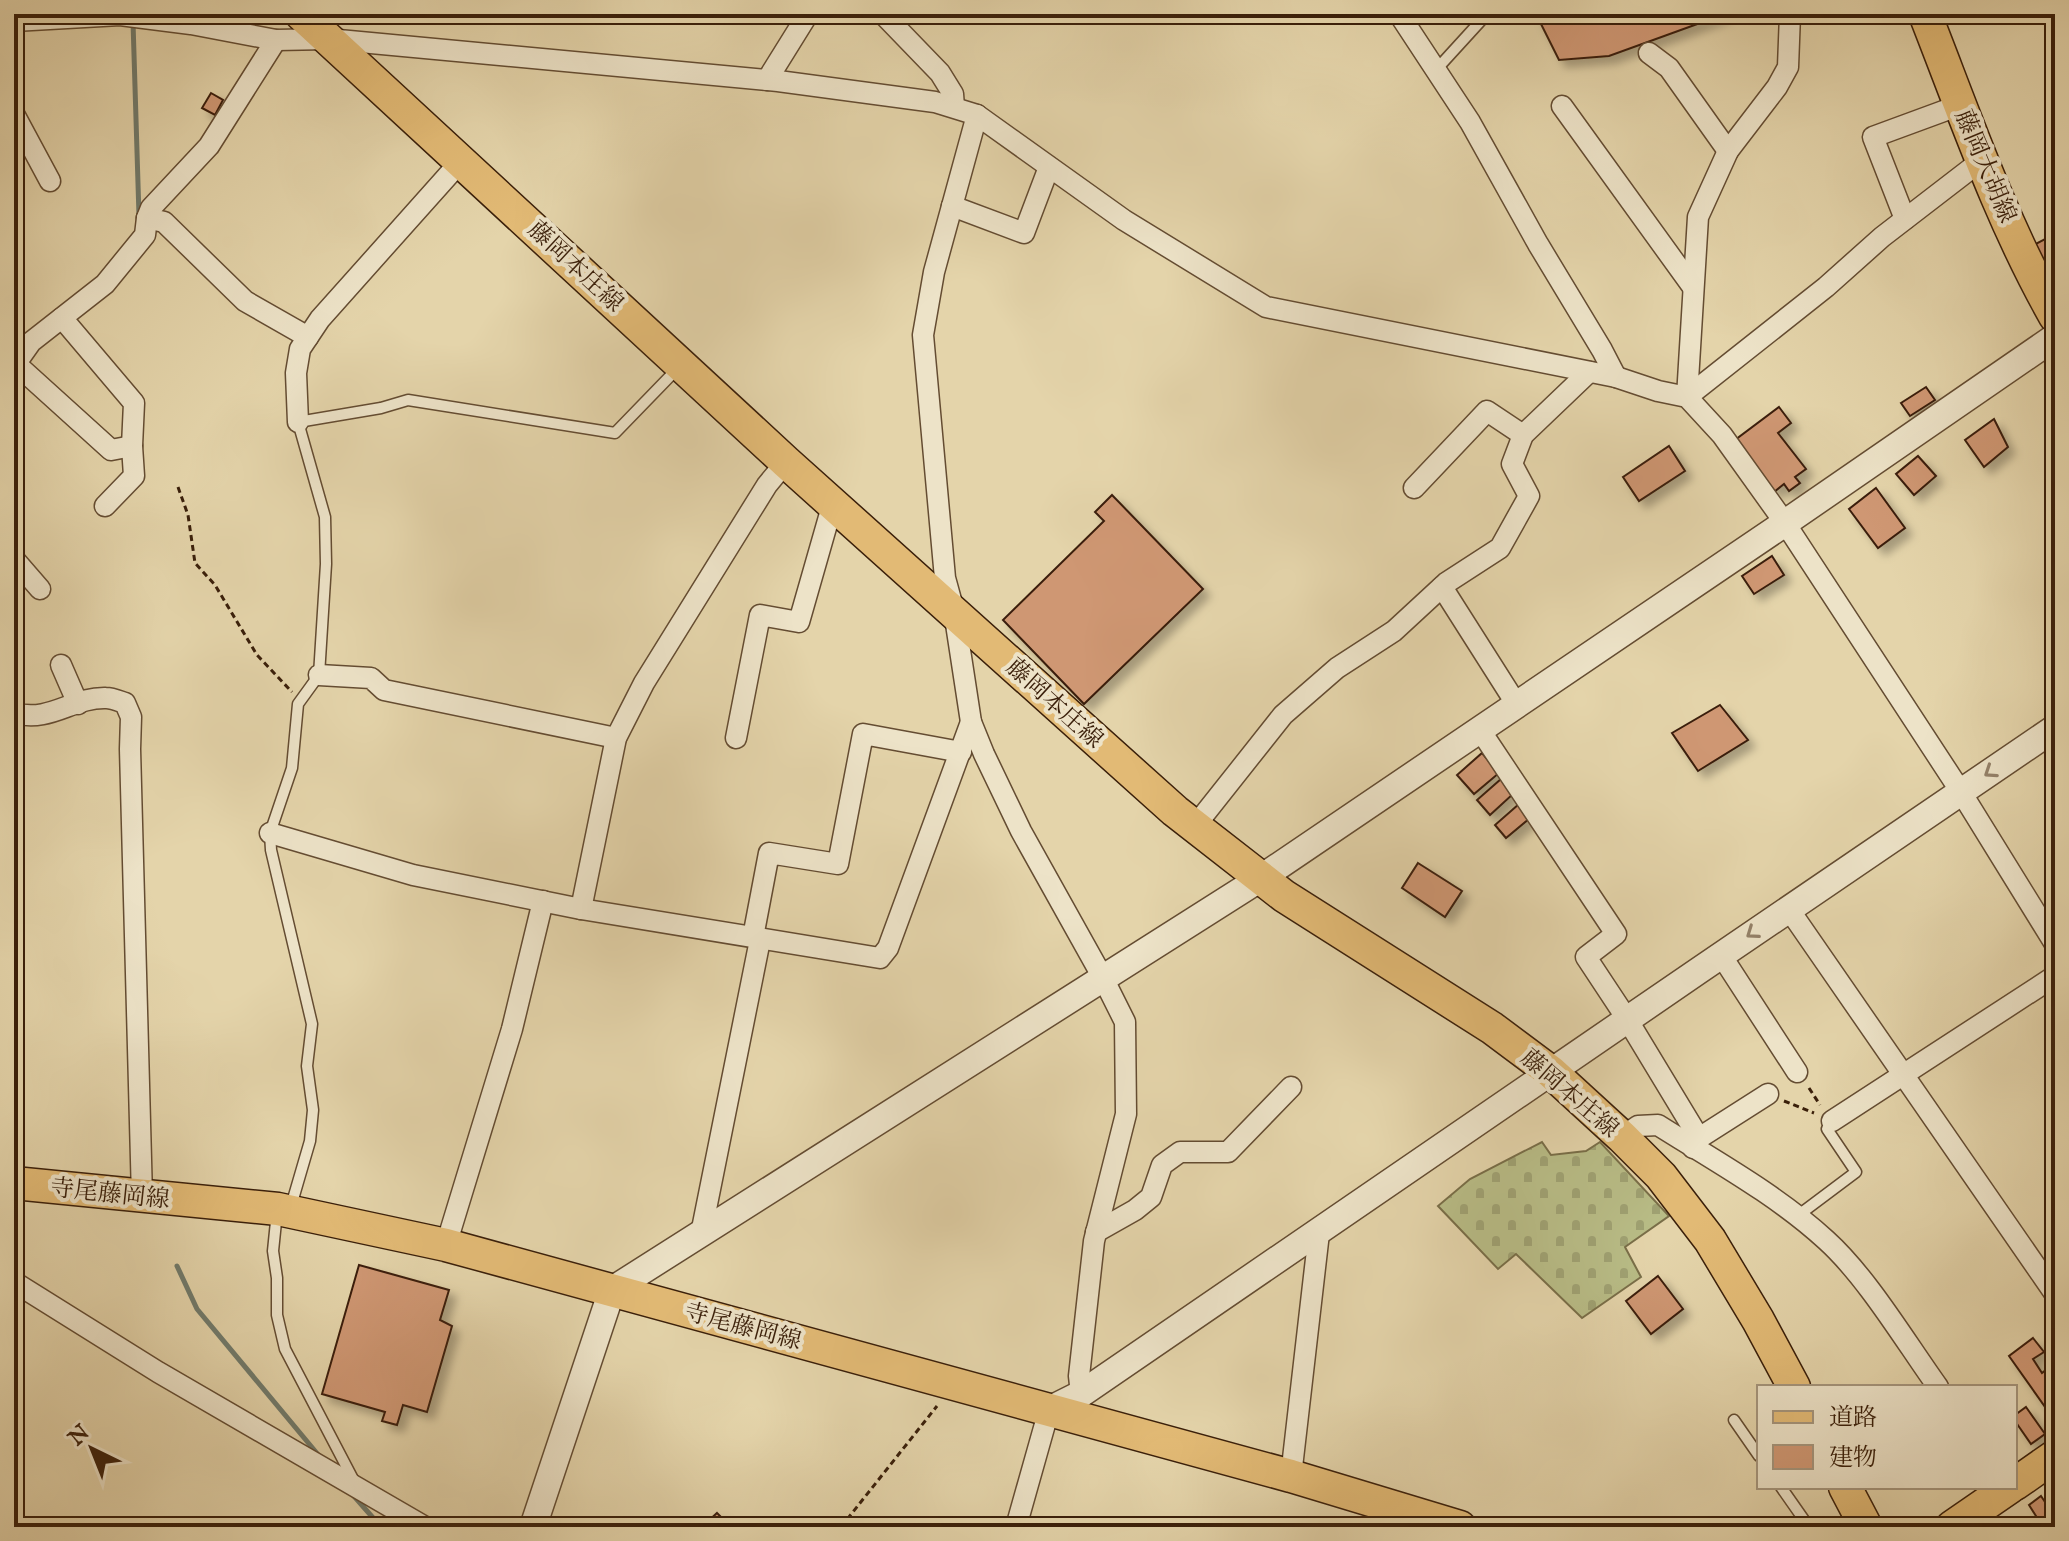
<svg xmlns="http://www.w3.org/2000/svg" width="2069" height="1541" font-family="'IM FELL English','Noto Serif JP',serif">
<defs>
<pattern id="cemetery-stones" width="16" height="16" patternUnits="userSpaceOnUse" patternTransform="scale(2)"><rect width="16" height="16" fill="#b8bc86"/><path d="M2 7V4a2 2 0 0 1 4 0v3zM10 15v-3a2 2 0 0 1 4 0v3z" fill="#9fa172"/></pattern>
<filter id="shadow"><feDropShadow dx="7" dy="7" stdDeviation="4" flood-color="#0004"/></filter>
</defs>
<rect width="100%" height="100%" fill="#e4d4aa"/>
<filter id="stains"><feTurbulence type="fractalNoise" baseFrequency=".0025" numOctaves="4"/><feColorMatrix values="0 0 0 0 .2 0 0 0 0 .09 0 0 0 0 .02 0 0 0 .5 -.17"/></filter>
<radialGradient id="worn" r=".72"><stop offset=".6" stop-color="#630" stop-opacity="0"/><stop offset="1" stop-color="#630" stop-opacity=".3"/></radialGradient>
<polygon fill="url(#cemetery-stones)" stroke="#796e48" stroke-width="2" points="1542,1142 1551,1155 1586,1151 1600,1142 1669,1216 1625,1247 1641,1277 1582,1318 1516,1254 1498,1269 1438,1206 1470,1179"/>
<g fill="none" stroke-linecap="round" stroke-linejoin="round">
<g stroke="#717b6c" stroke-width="5">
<polyline points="133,22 139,216"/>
<polyline points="177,1266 197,1309 320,1457"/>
<polyline points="353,1495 381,1527"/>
</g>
</g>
<g fill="#cf9773" stroke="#3a1f0a" stroke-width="2" filter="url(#shadow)">
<polygon points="1536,14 1725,14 1609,56 1559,60"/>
<polygon points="211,93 223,100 215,115 202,108"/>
<polygon points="2045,239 2055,260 2039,269 2028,248"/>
<polygon points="1926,387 1935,400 1910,416 1901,403"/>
<polygon points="1779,407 1791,423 1778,433 1806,469 1795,477 1800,483 1789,491 1784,484 1774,492 1735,440"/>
<polygon points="1994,419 2008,447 1984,467 1965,440"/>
<polygon points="1669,446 1685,471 1639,501 1623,477"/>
<polygon points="1918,456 1936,476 1914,495 1896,474"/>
<polygon points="1876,488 1905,528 1878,548 1849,509"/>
<polygon points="1112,495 1203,589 1084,704 1003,620 1104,521 1095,512"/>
<polygon points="1772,556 1784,575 1754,594 1742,576"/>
<polygon points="1720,705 1748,740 1698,771 1672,733"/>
<polygon points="1482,753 1499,773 1474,794 1457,775"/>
<polygon points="1501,779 1513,794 1490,815 1477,800"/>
<polygon points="1519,804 1530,818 1506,838 1495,825"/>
<polygon points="1418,863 1462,891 1445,917 1402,888"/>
<polygon points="359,1265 449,1290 440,1320 452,1326 427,1412 403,1405 397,1425 382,1421 385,1412 322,1394"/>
<polygon points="1658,1276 1683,1309 1651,1334 1626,1301"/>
<polygon points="2033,1338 2044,1352 2033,1359 2042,1373 2052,1365 2055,1369 2055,1421 2009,1356"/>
<polygon points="2026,1407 2045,1434 2031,1444 2015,1421 2015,1415"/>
<polygon points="2041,1496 2055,1517 2055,1527 2043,1527 2029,1505"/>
<polygon points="717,1513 729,1525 733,1522 737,1527 705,1527 704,1525"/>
</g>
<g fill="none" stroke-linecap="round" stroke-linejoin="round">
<g stroke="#644c32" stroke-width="13">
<g id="service">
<polyline points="1435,71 1487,14"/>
<polyline points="291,1206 310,1141 313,1110 307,1066 312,1024 271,850 270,833 292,768 298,704 319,675 326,564 325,517 298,422 381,408 408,400 615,433 678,368"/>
<polyline points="277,1212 273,1251 277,1278 277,1315 285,1349 354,1481"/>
<polyline points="1796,1217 1856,1172 1827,1129 1832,1121"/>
<polyline points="1734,1420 1759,1456"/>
<polyline points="1781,1487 1809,1527"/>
</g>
</g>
<g stroke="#644c32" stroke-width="23">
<g id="minor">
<polyline points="883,14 940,73 953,94 954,107"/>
<polyline points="1399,14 1470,122 1538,244 1602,350 1616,377"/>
<polyline points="14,21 120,15 191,24 276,40 328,39 778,81 935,102 977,115 1124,220 1266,307 1616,377 1658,391 1687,397 1722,435 1785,523 1961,792 2055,944"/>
<polyline points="1649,53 1669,68 1728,151"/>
<polyline points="767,80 808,14"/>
<polyline points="1562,106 1692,286"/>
<polyline points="14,114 50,181"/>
<polyline points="977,115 934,272 923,335 945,578 954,611 971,722 984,754 1021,831 1103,978 1125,1022 1126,1114 1094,1241 1079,1376 1081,1394"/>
<polyline points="952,206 1024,233 1049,167"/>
<polyline points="147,218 164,222 245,301 308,337"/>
<polyline points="1905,219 1873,137 1960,105"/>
<polyline points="62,318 134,403 132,446 134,476 105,506"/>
<polyline points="16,364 111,450 132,446"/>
<polyline points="14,366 31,342 105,284 145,235 147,218 151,208 209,146 276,40"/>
<polyline points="1687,397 1698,217 1728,151 1777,87 1788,67 1790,14"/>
<polyline points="1687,397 1826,287 1882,237 1982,160"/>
<polyline points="298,422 296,373 300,349 320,319 461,161"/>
<polyline points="1414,488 1487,411 1523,435"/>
<polyline points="14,559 40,589"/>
<polyline points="1442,587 1517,705"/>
<polyline points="61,665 78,704"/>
<polyline points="319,675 371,678 384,690 616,738"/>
<path d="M14,713C51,723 72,697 106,698C112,698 119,701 125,703L131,717L130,749L142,1197"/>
<polyline points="1480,730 1616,934 1586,957 1627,1019 1699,1138 1693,1148"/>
<polyline points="736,738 760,615 799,622 833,503"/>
<polyline points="1195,826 1283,715 1337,668 1394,631 1446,583 1500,548 1529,496 1512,464 1523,435 1589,372"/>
<polyline points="270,833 413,875 581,909 880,958 888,948 971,722"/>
<polyline points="1788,908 2055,1294"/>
<polyline points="581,909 616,738 644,683 767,485 786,462"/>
<polyline points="753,937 769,853 838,864 863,734 961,752"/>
<polyline points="1721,955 1797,1072"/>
<polyline points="1832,1121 2055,976"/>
<path d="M1622,1137L1638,1126L1658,1125C1715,1161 1777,1195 1826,1240C1867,1277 1905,1341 1938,1387"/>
<polyline points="1699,1138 1768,1094"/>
<polyline points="1096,1232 1135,1210 1151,1197 1162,1165 1180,1152 1228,1152 1291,1087"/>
<polyline points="701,1234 760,940"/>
<polyline points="446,1245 512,1029 543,901"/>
<polyline points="14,1282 158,1372 425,1527"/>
<polyline points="1291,1476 1319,1233"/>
<polyline points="1016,1527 1049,1410"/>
</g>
</g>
<g stroke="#644c32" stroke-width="29">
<g id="tertiary">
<path d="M1049,1410L1081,1394C1406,1173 1729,948 2055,728"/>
<polyline points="533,1527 612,1290 1261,878 1785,523 2055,337"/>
</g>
</g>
<g stroke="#3a1f0a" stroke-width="35">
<g id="primary">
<polyline points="301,14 786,462 1175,811 1284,896 1492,1028 1551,1072 1622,1137 1661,1176 1710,1240 1758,1320 1794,1387"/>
<path d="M1925,14C1965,116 2001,221 2055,316"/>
<polyline points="14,1183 278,1209 446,1245 1291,1476 1460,1527"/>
<polyline points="2015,1484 2055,1456"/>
<polyline points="1845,1487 1866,1527"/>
<polyline points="1952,1527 2010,1487"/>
</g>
</g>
<g stroke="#3a1f0a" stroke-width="3" stroke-dasharray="6 4" stroke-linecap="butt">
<polyline points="178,487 188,515 195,563 215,585 257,655 292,692"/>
<polyline points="1809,1088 1820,1105"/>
<polyline points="1784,1101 1814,1113"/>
<polyline points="841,1527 937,1406"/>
</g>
<use href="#service" stroke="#ede3c8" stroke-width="10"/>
<use href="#minor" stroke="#ede3c8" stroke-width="20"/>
<use href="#tertiary" stroke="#ede3c8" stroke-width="26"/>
<use href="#primary" stroke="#e2ba75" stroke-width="32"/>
</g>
<defs><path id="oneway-chevron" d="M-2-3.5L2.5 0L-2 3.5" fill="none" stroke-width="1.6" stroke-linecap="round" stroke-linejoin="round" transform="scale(2)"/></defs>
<g stroke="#948169">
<use href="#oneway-chevron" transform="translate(1990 772) rotate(146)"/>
<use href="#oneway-chevron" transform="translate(1752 933) rotate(145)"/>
</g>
<g text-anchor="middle" stroke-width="8" stroke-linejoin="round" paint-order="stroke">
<g font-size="24" fill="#3a1f0a" stroke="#ede3c8">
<text transform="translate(1986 166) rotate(67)" y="8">藤岡大胡線</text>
<text transform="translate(576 266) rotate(43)" y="8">藤岡本庄線</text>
<text transform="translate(1055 703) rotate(42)" y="8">藤岡本庄線</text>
<text transform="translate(1570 1093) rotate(41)" y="8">藤岡本庄線</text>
<text transform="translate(110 1193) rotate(6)" y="8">寺尾藤岡線</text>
<text transform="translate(743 1326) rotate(15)" y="8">寺尾藤岡線</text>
</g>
</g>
<rect width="2069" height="1541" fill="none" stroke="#e4d4aa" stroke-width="48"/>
<rect x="16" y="16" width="2037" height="1509" fill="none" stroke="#3a1f0a" stroke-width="4"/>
<rect x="24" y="24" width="2021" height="1493" fill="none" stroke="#3a1f0a" stroke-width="2"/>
<rect x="1757" y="1385" width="260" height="104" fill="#ede3c8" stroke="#a5957c" stroke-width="2"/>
<rect x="1773" y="1411" width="40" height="12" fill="#e2ba75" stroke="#a5957c" stroke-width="2"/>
<text x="1829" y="1425" font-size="24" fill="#3a1f0a">道路</text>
<rect x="1773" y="1445" width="40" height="24" fill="#cf9773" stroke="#a5957c" stroke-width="2"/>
<text x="1829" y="1465" font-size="24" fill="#3a1f0a">建物</text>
<g transform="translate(92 1449) rotate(317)" stroke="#ede3c8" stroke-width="6" paint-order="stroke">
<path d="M0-6L14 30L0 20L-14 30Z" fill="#3a1f0a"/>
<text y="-12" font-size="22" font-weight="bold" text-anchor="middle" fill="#3a1f0a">N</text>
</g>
<rect width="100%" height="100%" filter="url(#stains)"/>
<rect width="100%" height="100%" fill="url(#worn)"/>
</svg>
